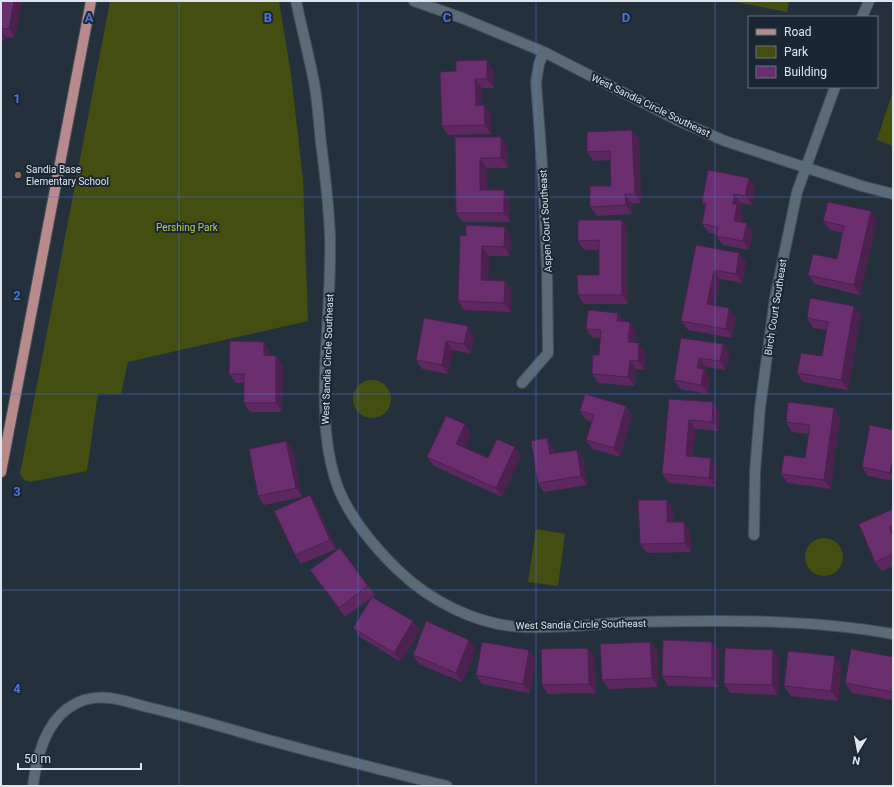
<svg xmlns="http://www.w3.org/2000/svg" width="894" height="787" font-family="Roboto,sans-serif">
<rect width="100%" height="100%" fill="#24313d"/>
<g fill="#434e10">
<polygon points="110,1 279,1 291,74 303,179 308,321 128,362 121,394 98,393 87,471 30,482 24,480 20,474"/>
<polygon points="730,1 789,1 787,12"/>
<polygon points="893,91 893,146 877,140"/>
<circle cx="372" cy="399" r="19"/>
<polygon points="536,529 565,534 558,586 528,582"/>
<circle cx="824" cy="557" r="19"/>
</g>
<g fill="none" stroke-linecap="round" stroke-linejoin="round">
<g stroke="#424d58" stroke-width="12">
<g id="minor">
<path d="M296,1C302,30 310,59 315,88C318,106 319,125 321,143C325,174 329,206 330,237C331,281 327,326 325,370C324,411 324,452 339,490C351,519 376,549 398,570C430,601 477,625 522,627C561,629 600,623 638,622C723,620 809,619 893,634"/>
<polyline points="414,1 462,18 544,52 677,120 725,141 862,186 893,194"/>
<polyline points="862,17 869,1"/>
<polyline points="522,383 548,353 547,270 543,178 536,82 539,64 544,52"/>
<polyline points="754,535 755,472 760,408 775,298 797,192 835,87"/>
<path d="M33,786C37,752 48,712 84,700C91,698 102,697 109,698C121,699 135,704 147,707C186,716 223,727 261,738C323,755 385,771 447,786"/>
</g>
</g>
<g stroke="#424d58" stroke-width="12">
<polyline id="major" points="1,472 91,1"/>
</g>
<use href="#minor" stroke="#5b6a77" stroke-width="10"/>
<use href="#major" stroke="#b78b8c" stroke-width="10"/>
</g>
<g fill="#5c285f">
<polygon points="1,1 15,38 6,37 5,41 2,40 1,42"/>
<polygon points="493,69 494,88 482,88 482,105 484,105 491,115 491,134 448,135 442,126 440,72"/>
<polygon points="632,130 639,139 641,203 632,204 632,214 597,216 590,207 611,186 610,160 594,161 587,152"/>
<polygon points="455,137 508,146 508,168 487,168 487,190 504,190 510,199 510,222 462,222 456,213"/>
<polygon points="755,187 752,205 741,203 740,208 743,214 742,222 753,232 749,250 723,245 716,236 717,234 709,233 702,224 705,207 702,202"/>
<polygon points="622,220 628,229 628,304 584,304 578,295 599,275 599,250 584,250 578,241"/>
<polygon points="823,221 877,221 860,295 815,284 808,275 837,259 842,233 830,230"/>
<polygon points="466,236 511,236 510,256 489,256 488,280 505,281 511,290 511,312 464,310 458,301"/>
<polygon points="696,245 739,253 746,262 742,283 720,279 715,306 729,308 736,318 732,338 688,330 681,321"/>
<polygon points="618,313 624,321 630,322 636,331 635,343 646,352 644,370 636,369 635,386 598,383 592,374 599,355 601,338 593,338 586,329"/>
<polygon points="861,315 848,390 803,382 797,373 822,356 827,330 813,328 807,318"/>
<polygon points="424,318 474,335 471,354 453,350 448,374 422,369 416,360"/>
<polygon points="681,338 723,344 729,353 726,370 706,367 705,371 710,378 708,394 680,389 674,380"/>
<polygon points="270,351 270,355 276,356 283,365 282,412 250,412 244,403 244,383 236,383 229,374"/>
<polygon points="669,399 720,412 718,431 695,429 693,456 717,467 715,487 669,483 662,474"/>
<polygon points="626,406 632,415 620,457 593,449 586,440 592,422 586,420 580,411"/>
<polygon points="840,417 831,489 788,483 781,474 805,458 808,434 792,432 786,422"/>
<polygon points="465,424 471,434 465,448 488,458 521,456 502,497 434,466 427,457"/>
<polygon points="893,430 893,481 868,476 862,467"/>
<polygon points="286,441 293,450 302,497 264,505 258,496"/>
<polygon points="554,448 555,453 577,450 583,459 587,485 544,492 538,483"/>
<polygon points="316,504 336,549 301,564 295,555"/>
<polygon points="673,509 674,522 690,531 691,552 647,553 640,544"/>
<polygon points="893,509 893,566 882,571 875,562"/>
<polygon points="310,570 368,586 375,595 345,617"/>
<polygon points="353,628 420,630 401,662 360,637"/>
<polygon points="650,642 657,651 658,687 609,689 602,680"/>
<polygon points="712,642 719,651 718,687 668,686 662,676"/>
<polygon points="476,649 462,682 419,664 413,655"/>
<polygon points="835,656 841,665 838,701 791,696 784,686"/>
<polygon points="595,657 596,693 548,694 542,685"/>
<polygon points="893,657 893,700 852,693 845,683"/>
<polygon points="536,659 530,693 482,684 476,675"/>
<polygon points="780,659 778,695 730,693 724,684"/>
</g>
<g fill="#4b214e">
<polygon points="14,1 22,1 15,38 9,29"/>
<polygon points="1,30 6,37 5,41 1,35"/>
<polygon points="487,60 493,69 494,88 487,79"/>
<polygon points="475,79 482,88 482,115 476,106"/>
<polygon points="484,105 491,115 491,134 485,125"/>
<polygon points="632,130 639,139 641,203 635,194"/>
<polygon points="501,137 508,146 508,168 501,158"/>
<polygon points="480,158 487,168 487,199 480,190"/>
<polygon points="749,178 755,187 752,205 745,196"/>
<polygon points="504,190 510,199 510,222 504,213"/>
<polygon points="625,194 632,204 632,214 626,205"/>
<polygon points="734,194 741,203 740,208 743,214 740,230 734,221 733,204"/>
<polygon points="871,211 877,221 860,295 854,285"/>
<polygon points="622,220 628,229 628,304 622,295"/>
<polygon points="747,223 753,232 749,250 743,241"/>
<polygon points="505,227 511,236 510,256 504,247"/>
<polygon points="482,246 489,256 488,289 481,280"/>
<polygon points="739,253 746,262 742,283 736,274"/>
<polygon points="714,270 720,279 714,313 707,304"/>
<polygon points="505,281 511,290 511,312 504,303"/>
<polygon points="854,306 861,315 848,390 841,380"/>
<polygon points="729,308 736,318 732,338 726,329"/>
<polygon points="618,313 624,322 617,321"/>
<polygon points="630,322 636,331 634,351 628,342"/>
<polygon points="468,326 474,335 471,354 464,344"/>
<polygon points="446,341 453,350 448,374 442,365"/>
<polygon points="264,342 270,351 270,364 264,355"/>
<polygon points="639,343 646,352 644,370 638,361"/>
<polygon points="723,344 729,353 726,370 720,361"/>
<polygon points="276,356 283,365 282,412 276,403"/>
<polygon points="699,358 706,367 705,371 710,378 708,394 701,385 697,368"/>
<polygon points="630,360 636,369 635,386 628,377"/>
<polygon points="713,402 720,412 718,431 712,422"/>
<polygon points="626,406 632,415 620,457 614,448"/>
<polygon points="834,408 840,417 831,489 824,480"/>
<polygon points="689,420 695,429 693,465 686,456"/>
<polygon points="465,424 471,434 462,453 456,444"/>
<polygon points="547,438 554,448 556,463 550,454"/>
<polygon points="286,441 293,450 302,497 296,488"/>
<polygon points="515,447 521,456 502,497 496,488"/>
<polygon points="577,450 583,459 587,485 581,476"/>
<polygon points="711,458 717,467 715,487 709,478"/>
<polygon points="893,458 893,477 890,473"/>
<polygon points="310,495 316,504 336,549 330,540"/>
<polygon points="667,500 673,509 674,531 667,522"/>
<polygon points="684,522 690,531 691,552 685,543"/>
<polygon points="413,621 420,630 401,662 394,653"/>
<polygon points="469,640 476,649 462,682 456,673"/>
<polygon points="650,642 657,651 658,687 652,678"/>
<polygon points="712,642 719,651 718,687 712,678"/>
<polygon points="588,648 595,657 596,693 589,684"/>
<polygon points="529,650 536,659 530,693 523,684"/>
<polygon points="773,650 780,659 778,695 772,685"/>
<polygon points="835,656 841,665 838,701 831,691"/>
</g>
<g fill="#6b2f6f" stroke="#4b214e">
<polygon points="1,1 14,1 9,29 1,28"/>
<polygon points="487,60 487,79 475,79 476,106 484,105 485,125 442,126 440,72 456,71 456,61"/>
<polygon points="632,130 635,194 625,194 626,205 590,207 590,186 611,186 610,151 587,152 587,132"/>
<polygon points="455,137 501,137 501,158 480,158 480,190 504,190 504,213 456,213"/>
<polygon points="708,170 749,178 745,196 734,194 733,204 737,204 734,221 747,223 743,241 716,236 718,227 702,224 706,203 702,202"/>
<polygon points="828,202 871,211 854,285 808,275 813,254 837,259 844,226 823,221"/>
<polygon points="578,220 622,220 622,295 578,295 577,275 599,275 599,240 578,241"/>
<polygon points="466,225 505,227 504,247 482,246 481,280 505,281 504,303 458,301 460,235 466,236"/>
<polygon points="696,245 739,253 736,274 714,270 707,304 729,308 726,329 681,321"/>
<polygon points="810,298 854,306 841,380 797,373 801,353 822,356 828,322 807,318"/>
<polygon points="588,310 618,313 617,321 630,322 628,342 639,343 638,361 630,360 628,377 592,374 593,355 599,355 601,330 586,329"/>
<polygon points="424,318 468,326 464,344 446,341 442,365 416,360"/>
<polygon points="681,338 723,344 720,361 699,358 697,368 704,369 701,385 674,380"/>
<polygon points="230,341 264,342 264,355 276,356 276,403 244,403 244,374 229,374"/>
<polygon points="585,394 626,406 614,448 586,440 594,415 580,411"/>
<polygon points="669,399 713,402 712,422 689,420 686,456 711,458 709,478 662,474"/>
<polygon points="788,402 834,408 824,480 781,474 784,455 805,458 810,425 786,422"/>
<polygon points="446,416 465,424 456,444 488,458 497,439 515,447 496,488 427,457"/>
<polygon points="870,425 893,430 893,458 890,473 862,467"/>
<polygon points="547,438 550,454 577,450 581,476 538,483 531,441"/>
<polygon points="286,441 296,488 258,496 249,449"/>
<polygon points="310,495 330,540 295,555 274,511"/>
<polygon points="638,500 667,500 667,522 684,522 685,543 640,544"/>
<polygon points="893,509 893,526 889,527 893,536 893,554 875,562 859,524"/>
<polygon points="340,548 368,586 339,608 310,570"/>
<polygon points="372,597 413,621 394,653 353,628"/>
<polygon points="426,621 469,640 456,673 413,655"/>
<polygon points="663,640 712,642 712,678 662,676"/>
<polygon points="482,642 529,650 523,684 476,675"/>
<polygon points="650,642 652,678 602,680 600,644"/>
<polygon points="588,648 589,684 542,685 541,649"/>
<polygon points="725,648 773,650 772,685 724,684"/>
<polygon points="851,649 893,657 893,692 845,683"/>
<polygon points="788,651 835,656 831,691 784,686"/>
</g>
<path fill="none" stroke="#4d74dd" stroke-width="1" stroke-opacity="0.55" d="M179,1V786M358,1V786M536,1V786M715,1V786M1,197H893M1,394H893M1,590H893"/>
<circle fill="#8d6e63" stroke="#1a2732" stroke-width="1.5" cx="18" cy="175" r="4"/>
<g text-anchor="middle" stroke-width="4" stroke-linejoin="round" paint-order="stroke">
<g font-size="10" fill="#dde5ed" stroke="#1a2732">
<text transform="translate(651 105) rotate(26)" y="4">West Sandia Circle Southeast</text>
<text transform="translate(545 221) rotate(-93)" y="4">Aspen Court Southeast</text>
<text transform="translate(775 307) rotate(-81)" y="4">Birch Court Southeast</text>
<text transform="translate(327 359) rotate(-88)" y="4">West Sandia Circle Southeast</text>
<text transform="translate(581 624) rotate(-1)" y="4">West Sandia Circle Southeast</text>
</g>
<g font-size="10" fill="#dde5ed" stroke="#1a2732" text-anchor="start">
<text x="26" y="173">Sandia Base<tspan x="26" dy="12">Elementary School</tspan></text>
</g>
<g font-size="10" fill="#b7d052" stroke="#1a2732">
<text x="187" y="231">Pershing Park</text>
</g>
</g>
<g font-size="13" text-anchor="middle" font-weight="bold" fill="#4d74dd" stroke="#1a2732" stroke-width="4" stroke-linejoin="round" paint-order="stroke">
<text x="89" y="22">A</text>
<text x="268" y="22">B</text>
<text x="447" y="22">C</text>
<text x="626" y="22">D</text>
<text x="17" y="103">1</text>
<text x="17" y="300">2</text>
<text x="17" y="496">3</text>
<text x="17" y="693">4</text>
</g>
<rect width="894" height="787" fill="none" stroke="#dde5ed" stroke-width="4"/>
<rect x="748" y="16" width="130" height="72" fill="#1a2732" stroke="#68737d"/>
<rect x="756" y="29" width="20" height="6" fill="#b78b8c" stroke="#68737d"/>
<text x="784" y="36" font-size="12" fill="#dde5ed">Road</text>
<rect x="756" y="46" width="20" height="12" fill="#434e10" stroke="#68737d"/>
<text x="784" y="56" font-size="12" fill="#dde5ed">Park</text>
<rect x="756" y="66" width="20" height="12" fill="#6b2f6f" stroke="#68737d"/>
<text x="784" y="76" font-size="12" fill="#dde5ed">Building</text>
<g transform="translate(858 751) rotate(190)" stroke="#1a2732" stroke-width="3" paint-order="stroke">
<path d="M0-3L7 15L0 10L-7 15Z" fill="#dde5ed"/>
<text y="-6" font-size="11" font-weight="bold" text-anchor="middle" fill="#dde5ed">N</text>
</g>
<path d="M18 763v6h123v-6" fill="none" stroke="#dde5ed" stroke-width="2"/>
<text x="24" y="763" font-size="12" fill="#dde5ed" stroke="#1a2732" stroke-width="3" paint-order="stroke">50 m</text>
</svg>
